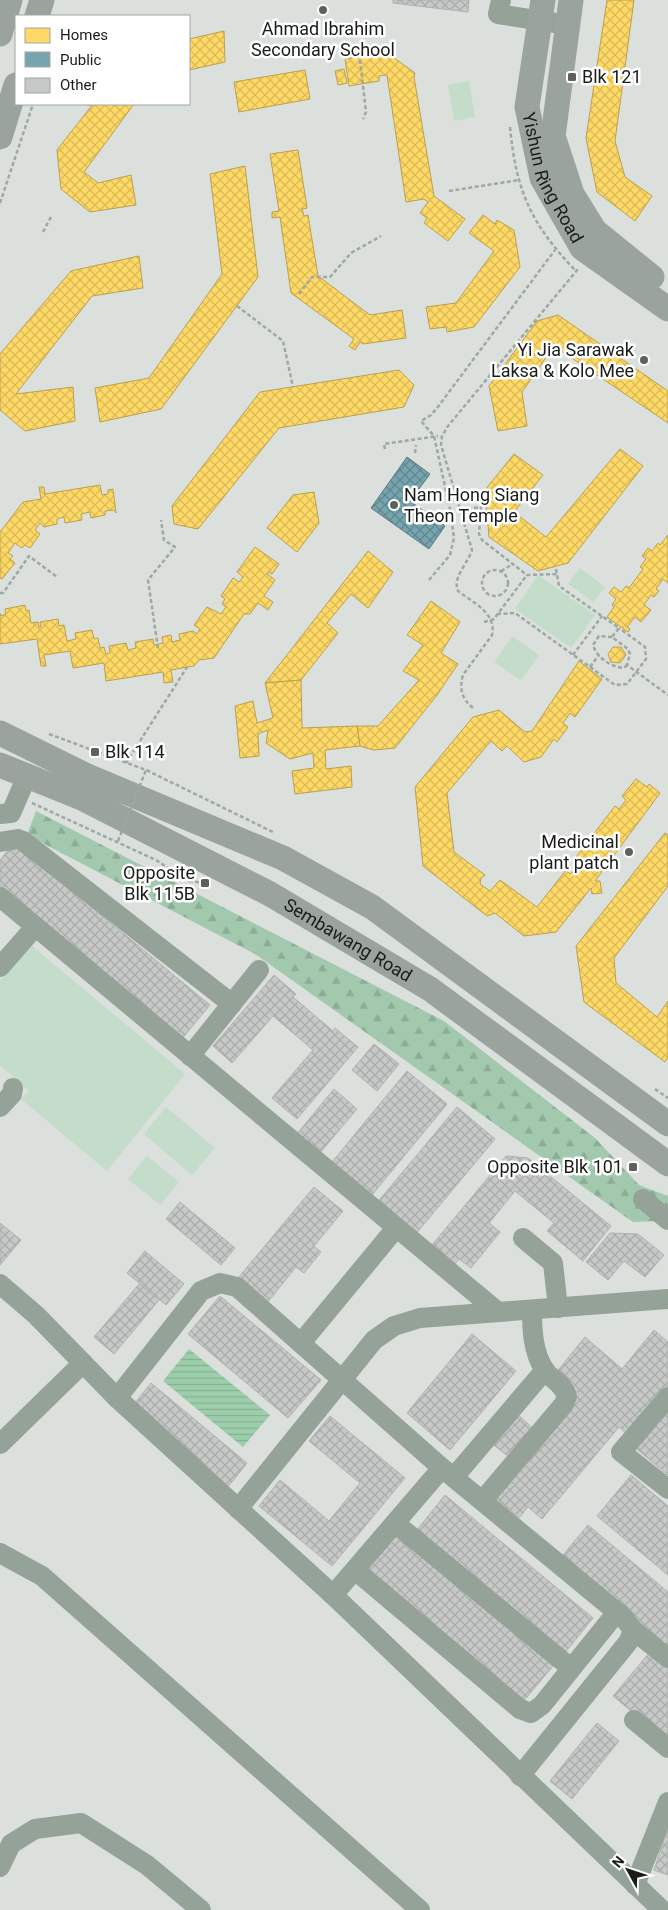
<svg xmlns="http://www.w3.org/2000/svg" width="668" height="1910" font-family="Roboto,sans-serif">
<defs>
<pattern id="forest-firs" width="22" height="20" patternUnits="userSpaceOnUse" patternTransform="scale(1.25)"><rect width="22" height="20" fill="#a2c9ae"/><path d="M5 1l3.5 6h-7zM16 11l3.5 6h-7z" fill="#8bac95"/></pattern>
<pattern id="water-rules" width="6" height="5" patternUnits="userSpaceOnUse" patternTransform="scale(1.25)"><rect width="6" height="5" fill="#9dceac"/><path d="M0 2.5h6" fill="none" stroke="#87b093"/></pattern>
<pattern id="homes-cross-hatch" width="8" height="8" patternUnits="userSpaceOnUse" patternTransform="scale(1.25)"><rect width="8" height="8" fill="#ffd966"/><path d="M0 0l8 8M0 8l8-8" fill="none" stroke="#daba58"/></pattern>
<pattern id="public-cross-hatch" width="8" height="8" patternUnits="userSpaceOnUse" patternTransform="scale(1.25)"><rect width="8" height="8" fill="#76a5af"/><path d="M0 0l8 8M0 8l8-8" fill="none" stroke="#60868e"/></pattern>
<pattern id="building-cross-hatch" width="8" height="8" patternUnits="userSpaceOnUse" patternTransform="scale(1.25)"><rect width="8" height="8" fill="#c6c9c7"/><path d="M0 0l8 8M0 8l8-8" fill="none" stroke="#aaacaa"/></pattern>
</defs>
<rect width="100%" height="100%" fill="#dbe0dd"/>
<g fill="#c3ddca">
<polygon points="469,81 475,117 454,121 448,85"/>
<polygon points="580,568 605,587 593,602 568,584"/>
<polygon points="538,575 595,615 571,648 515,609"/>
<polygon points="512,636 539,655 521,681 494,662"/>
<polygon points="30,944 185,1074 107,1171 21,1099 29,1091 0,1065 0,980"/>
<polygon points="166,1107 215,1148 192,1175 144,1134"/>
<polygon points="147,1156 179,1182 160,1205 128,1179"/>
</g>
<polygon fill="url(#forest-firs)" points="36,811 444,1021 595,1138 639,1185 668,1196 668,1224 662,1221 633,1222 255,954 27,835"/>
<polygon fill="url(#water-rules)" points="189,1349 270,1415 243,1447 163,1381"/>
<g fill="url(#homes-cross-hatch)" stroke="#baa04f">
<polygon points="607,0 634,0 615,141 625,177 652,196 635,221 597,192 586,138"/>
<polygon points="224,31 225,62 189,70 189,39"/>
<polygon points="386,52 415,73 414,77 434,196 465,219 448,241 424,223 427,218 420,213 428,202 424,199 406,202 387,75 379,76 379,81 349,86 345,59"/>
<polygon points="344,69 347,83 338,85 335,71"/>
<polygon points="305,70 310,99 239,112 234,82"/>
<polygon points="93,104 134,104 84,172 98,183 131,175 136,205 90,212 61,189 57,150"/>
<polygon points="298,150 307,208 302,209 304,216 308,215 318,276 370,315 402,310 406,338 363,344 360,342 355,350 349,346 354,339 291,293 280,217 272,218 272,212 279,211 270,154"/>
<polygon points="245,166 258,277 161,409 100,422 95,388 149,378 222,274 210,174"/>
<polygon points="483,215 495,224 497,220 514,230 520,267 474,327 447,332 446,327 430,329 426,307 456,303 494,251 469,233"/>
<polygon points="139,256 143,288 92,296 16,394 73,387 75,421 25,431 0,410 0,354 71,271"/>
<polygon points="558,315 668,391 668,423 554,346 522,392 527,426 498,431 489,386 537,321"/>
<polygon points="399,370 414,385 404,407 279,428 198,529 174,524 172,506 260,392"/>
<polygon points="620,449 643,466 568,563 538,571 489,537 485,490 514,454 543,475 514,512 546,537"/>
<polygon points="100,485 102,495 108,494 108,490 113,489 116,513 114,510 105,511 105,515 91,518 90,512 81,514 82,520 65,523 64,517 57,519 57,524 44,527 40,523 35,530 40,534 30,548 25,545 22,548 15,543 8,553 13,556 10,559 15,563 2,579 0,578 0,532 23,502 41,499 39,487 44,487 45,494"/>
<polygon points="314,492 319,523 297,552 267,528 293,495"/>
<polygon points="668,535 668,583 663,579 656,589 659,591 654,597 651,595 644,605 651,610 641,622 635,617 627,627 630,629 628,632 607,617 614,607 612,605 616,599 609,593 614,587 621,592 626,586 629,588 643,569 640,567 646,559 642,556 648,548 652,551 658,543 660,545"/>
<polygon points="255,547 279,564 272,574 268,572 267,574 275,580 264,596 273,602 268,610 258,603 250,614 244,614 214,658 199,660 194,666 171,670 173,682 164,683 163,672 106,681 104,663 73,668 70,651 44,655 46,666 41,666 37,639 0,644 0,613 0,616 6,614 5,609 25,605 26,611 29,610 31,623 38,622 39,627 41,627 40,622 58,619 59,626 64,625 67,641 76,639 75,633 92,630 94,639 98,638 100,648 104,647 106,654 110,653 109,646 126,643 128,650 136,648 135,642 153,639 154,645 163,643 162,637 171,635 172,642 180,640 179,634 193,631 197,634 200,629 194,625 207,607 221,614 226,607 222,604 225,599 221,596 233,578 239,582 243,577 237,572"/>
<polygon points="368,551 393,572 368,608 351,594 327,623 338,633 301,680 265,683"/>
<polygon points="431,601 460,622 441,653 458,664 437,695 395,748 373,750 360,746 357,726 378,726 419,680 403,671 423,645 407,635"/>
<polygon points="613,647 621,647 626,655 620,663 611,662 608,654"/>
<polygon points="579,661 602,679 575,717 570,713 563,723 568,727 557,742 554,739 541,757 524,762 507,746 502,751 491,741 447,793 454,852 485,875 481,878 480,884 490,891 500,880 537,907 566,870 570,874 578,865 573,861 615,806 619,809 626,800 622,796 636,779 647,787 649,784 660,793 595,881 600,881 602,893 592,894 591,888 556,932 524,936 495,913 487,916 423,866 415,787 473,717 499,710 525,732 532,731"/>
<polygon points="301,680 302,728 357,726 360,746 325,750 326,769 351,766 352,787 295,794 292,771 314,768 313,753 290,759 266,743 268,730 258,734 259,756 240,758 235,706 253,701 257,723 273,718 265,683"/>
<polygon points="665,833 668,835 668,886 614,958 616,983 657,1017 668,1001 668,1057 665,1062 584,1002 576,946"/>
</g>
<polygon fill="url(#public-cross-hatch)" stroke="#5a7c82" points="407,457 430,474 410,501 445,526 429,549 371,508"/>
<g fill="url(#building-cross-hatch)" stroke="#aeb2b0">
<polygon points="393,0 469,0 468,12 393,3"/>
<polygon points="14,843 210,1005 180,1041 0,891 0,860"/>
<polygon points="274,975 296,994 293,997 333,1031 335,1028 358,1047 297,1119 272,1098 313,1050 273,1016 232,1063 213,1046"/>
<polygon points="374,1044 399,1064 377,1091 352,1070"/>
<polygon points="407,1071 447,1104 372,1195 332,1162"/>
<polygon points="334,1089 357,1109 319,1154 296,1135"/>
<polygon points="457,1107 495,1139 414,1236 376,1204"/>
<polygon points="506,1156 528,1158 611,1226 583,1261 547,1231 554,1223 515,1191 489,1223 500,1232 471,1268 459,1259 455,1264 432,1245"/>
<polygon points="314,1187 343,1211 314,1246 321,1252 304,1273 296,1267 267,1303 238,1278"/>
<polygon points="180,1202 235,1248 221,1265 166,1219"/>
<polygon points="0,1223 21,1240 0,1265"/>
<polygon points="610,1233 638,1234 664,1255 645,1277 624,1261 608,1280 586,1262"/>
<polygon points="145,1251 184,1284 166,1305 127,1273"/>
<polygon points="139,1284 159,1300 114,1354 94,1337"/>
<polygon points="220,1296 321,1380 288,1418 188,1334"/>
<polygon points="654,1330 668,1342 668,1387 628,1435 619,1427 542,1519 528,1507 519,1518 494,1497 579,1394 555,1374 585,1337 622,1369"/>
<polygon points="472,1334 516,1371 450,1450 407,1413"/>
<polygon points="151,1383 247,1463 227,1488 131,1408"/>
<polygon points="668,1405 668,1475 633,1446"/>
<polygon points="516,1413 537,1432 513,1460 491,1443"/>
<polygon points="330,1416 405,1478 332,1566 259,1506 280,1480 329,1521 360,1483 309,1441"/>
<polygon points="631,1475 668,1506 668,1575 597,1516"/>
<polygon points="445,1495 593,1618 564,1654 416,1531"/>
<polygon points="588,1525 668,1592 668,1652 558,1561"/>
<polygon points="394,1534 553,1666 522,1703 363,1571"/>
<polygon points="650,1652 668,1668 668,1742 613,1696"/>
<polygon points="597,1723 619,1741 572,1799 550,1781"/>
<polygon points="668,1827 668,1875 654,1870"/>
</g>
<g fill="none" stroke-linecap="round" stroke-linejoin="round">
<g stroke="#9fa8a1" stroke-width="2.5" stroke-dasharray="4 2.5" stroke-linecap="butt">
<polyline points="360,60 366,112 363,119"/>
<polyline points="87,104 92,105"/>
<path d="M510,127C516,191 531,224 575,270"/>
<polyline points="449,191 519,180"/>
<polyline points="0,203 33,104"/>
<polyline points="43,232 52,215"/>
<polyline points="299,294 312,277 330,277 351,253 381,236"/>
<polyline points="237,306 283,341 293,387"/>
<polyline points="385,449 384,444 438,436"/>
<polyline points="415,453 416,445"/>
<polyline points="461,510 481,507 479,534 482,540 527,575 557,574"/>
<polyline points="556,569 559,586 619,628 612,637 628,649 630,654 627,665 668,695"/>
<circle cx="495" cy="583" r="13"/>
<polyline points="501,571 513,564"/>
<polyline points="429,580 450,555 454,538 450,509 434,436 421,421 431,415 437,408 555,250"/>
<polyline points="0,593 3,593 29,556 57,577"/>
<polyline points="497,614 515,613 615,685 627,684 646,659 645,647 619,628"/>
<polyline points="484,622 494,619 527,575"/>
<path d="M612,637L599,636L593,645C597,658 611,667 624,668L627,665"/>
<polyline points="158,648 148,580 175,547 164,540 161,520"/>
<polyline points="573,655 602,616"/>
<polyline points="590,667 599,655"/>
<path d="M473,708C462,699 459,689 463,675L492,635C497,613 472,602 458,591C452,578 468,563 472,550L441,445L442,436L448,426L578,269"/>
<polyline points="49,734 146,770 273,832"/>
<polyline points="126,763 189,664"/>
<polyline points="32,803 156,860 188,881 205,883"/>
<polyline points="655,1089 668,1098"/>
</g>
<g stroke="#95a298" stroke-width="20">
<polyline points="501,0 498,14 568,25"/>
<polyline points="0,814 11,813 27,776"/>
<polyline points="0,842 18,839 23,841 232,1004"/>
<polyline points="0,897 498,1312"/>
<polyline points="0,967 35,927"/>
<polyline points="190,1056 259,970"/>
<polyline points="0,1107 12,1094 13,1088"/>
<polyline points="643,1199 668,1220"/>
<polyline points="523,1238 553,1263 558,1308"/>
<polyline points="0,1284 36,1315 117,1398 333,1595 662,1910"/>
<polyline points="301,1343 396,1228"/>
<polyline points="668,1397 621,1452 668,1489"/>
<polyline points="117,1398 201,1291 220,1283 237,1287 442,1468 623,1617 633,1630 629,1641 520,1776"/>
<polyline points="0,1444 83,1363"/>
<polyline points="454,1477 545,1370"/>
<path d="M483,1500L564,1404L567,1396C561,1381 551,1380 544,1369C533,1352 532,1330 532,1311"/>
<polyline points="238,1509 374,1340 394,1326 420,1318 668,1299"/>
<polyline points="395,1523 571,1668"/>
<polyline points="0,1553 42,1576 420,1910"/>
<polyline points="355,1570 520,1709 531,1713 542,1705 617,1612"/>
<polyline points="333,1595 442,1468"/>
<polyline points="633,1630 668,1658"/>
<polyline points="634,1720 668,1748"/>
<polyline points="0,1867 11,1844 35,1829 81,1823 147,1865 201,1910"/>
<polyline points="635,1885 668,1802"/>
</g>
<g stroke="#9aa49d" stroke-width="25">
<path id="s1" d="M543,0L527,107L542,178L582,248L668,309"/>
<polyline points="571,0 553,136 572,194 595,231 652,277"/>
<polyline points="37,16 42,0"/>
<polyline points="0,34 10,0"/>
<polyline points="0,137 16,85"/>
<polyline points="0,733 85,775 283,858 372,907 668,1124"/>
<path id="s2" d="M0,765L84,799L270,894L430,989L668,1164"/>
</g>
<polyline stroke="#9fa8a1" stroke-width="2.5" stroke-dasharray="4 2.5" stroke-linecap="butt" points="118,841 146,770"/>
</g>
<g fill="#5e615e" stroke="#fff" stroke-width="2">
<circle cx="323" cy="10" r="5"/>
<rect x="567" y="72" width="10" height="10" rx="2.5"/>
<circle cx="644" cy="360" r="5"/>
<circle cx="394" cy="505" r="5"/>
<rect x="90" y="747" width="10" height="10" rx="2.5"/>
<circle cx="629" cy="852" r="5"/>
<rect x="200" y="878" width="10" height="10" rx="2.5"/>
<rect x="628" y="1162" width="10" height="10" rx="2.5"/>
</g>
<g text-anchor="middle" stroke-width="5" stroke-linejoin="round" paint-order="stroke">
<g font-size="18" fill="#1a1c1a" stroke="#fff" text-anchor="end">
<text x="323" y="35" text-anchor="middle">Ahmad Ibrahim<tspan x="323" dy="21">Secondary School</tspan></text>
<text x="582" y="83" text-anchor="start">Blk 121</text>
<text x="634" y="356">Yi Jia Sarawak<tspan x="634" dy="21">Laksa &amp; Kolo Mee</tspan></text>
<text x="404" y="501" text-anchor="start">Nam Hong Siang<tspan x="404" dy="21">Theon Temple</tspan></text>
<text x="105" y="758" text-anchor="start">Blk 114</text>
<text x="619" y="848">Medicinal<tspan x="619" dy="21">plant patch</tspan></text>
<text x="195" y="879">Opposite<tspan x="195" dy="21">Blk 115B</tspan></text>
<text x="623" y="1173">Opposite Blk 101</text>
</g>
<g font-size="18" fill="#1a1c1a" stroke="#fff">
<text dy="6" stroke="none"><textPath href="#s1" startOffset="184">Yishun Ring Road</textPath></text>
<text dy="6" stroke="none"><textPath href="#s2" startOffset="390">Sembawang Road</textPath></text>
</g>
</g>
<rect x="15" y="15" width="175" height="90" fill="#ffffff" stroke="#a3a4a3"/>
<rect x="25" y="28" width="25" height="15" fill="#ffd966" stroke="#a3a4a3"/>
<text x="60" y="40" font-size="15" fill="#1a1c1a">Homes</text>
<rect x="25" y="52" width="25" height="15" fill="#76a5af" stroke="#a3a4a3"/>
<text x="60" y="65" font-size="15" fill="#1a1c1a">Public</text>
<rect x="25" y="78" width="25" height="15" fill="#c6c9c7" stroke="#a3a4a3"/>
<text x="60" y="90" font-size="15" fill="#1a1c1a">Other</text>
<g transform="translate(628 1870) rotate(310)" stroke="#ffffff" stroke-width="4" paint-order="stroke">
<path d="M0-4L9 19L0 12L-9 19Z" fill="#1a1c1a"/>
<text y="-8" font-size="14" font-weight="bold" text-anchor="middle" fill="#1a1c1a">N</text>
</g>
</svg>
